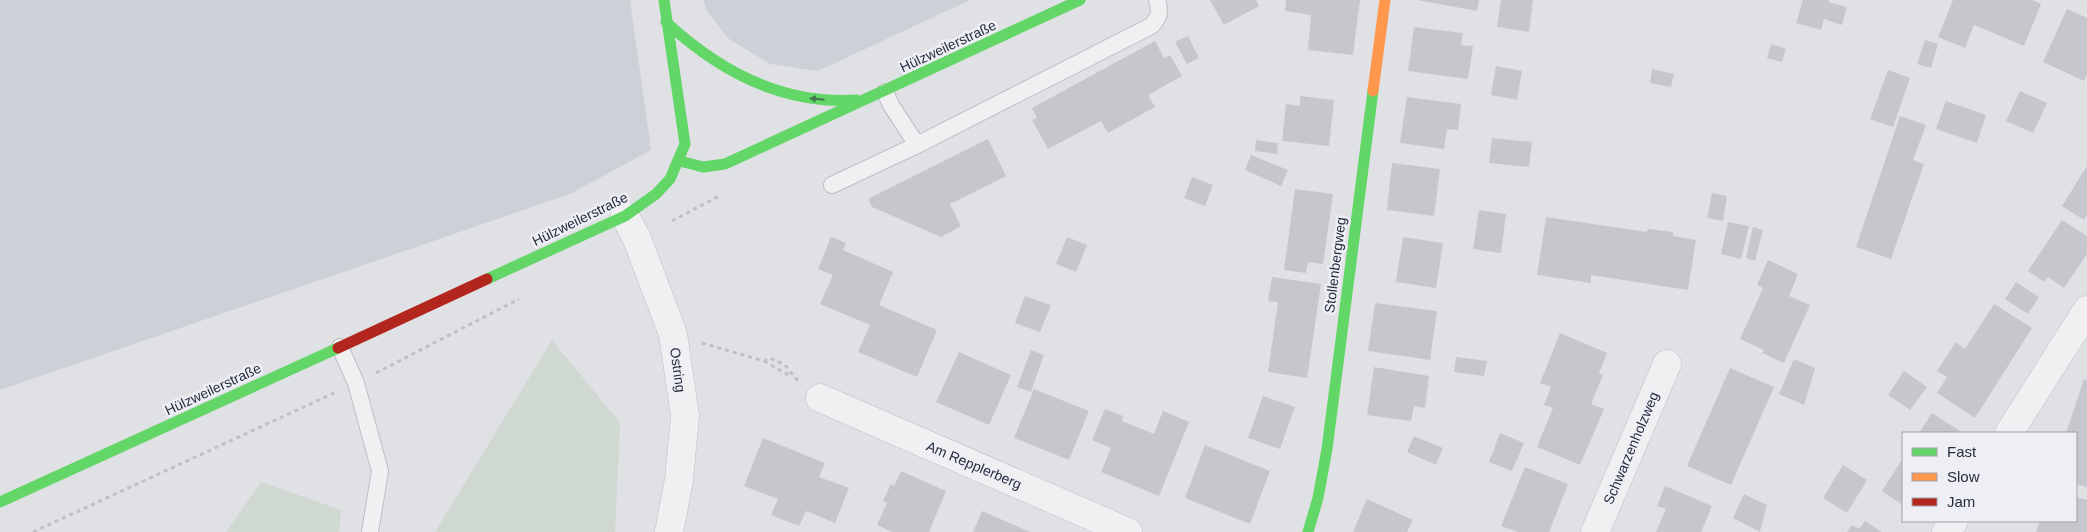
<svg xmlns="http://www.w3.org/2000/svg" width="2087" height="532" font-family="Helvetica,sans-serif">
<rect width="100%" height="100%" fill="#e0e1e5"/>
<g fill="#ced0d8">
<polygon points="0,0 630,0 651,150 570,194 0,390"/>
<polygon points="704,0 970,0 818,71 770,64 729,39 706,10"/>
</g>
<g fill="#cfd8d1">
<polygon points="552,340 620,423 615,532 435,532"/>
<polygon points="261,482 341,510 339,532 226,532"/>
</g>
<g fill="#c6c7cc">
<polygon points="1210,0 1256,0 1259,6 1224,25"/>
<polygon points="1286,0 1360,0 1353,55 1308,50 1311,15 1285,11"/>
<polygon points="1417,0 1479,0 1477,11"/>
<polygon points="1501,0 1533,0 1529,32 1497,27"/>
<polygon points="1803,0 1829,0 1828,2 1847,7 1842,25 1824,19 1821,30 1796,23"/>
<polygon points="1953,0 2032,0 2041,4 2024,46 1974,25 1965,48 1938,37"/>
<polygon points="2067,9 2087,18 2087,74 2084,81 2043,62"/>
<polygon points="1414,27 1463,33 1461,45 1473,46 1468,79 1408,71"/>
<polygon points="1188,36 1199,58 1187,64 1175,42"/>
<polygon points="1925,40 1938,44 1931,68 1917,64"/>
<polygon points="1155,41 1164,58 1170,55 1182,76 1148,95 1155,107 1108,133 1101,121 1048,149 1032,120 1037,118 1032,108"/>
<polygon points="1771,44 1786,49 1782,62 1767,58"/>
<polygon points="1496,66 1522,71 1517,100 1491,95"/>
<polygon points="1652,69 1674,74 1671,87 1650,83"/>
<polygon points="1888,70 1910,78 1893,127 1870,119"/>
<polygon points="2020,91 2047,103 2033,133 2006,121"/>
<polygon points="1300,96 1334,100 1329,146 1282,141 1286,104 1300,106"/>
<polygon points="1407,97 1461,104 1458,130 1447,129 1444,149 1400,143"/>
<polygon points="1946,101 1986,115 1977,143 1936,129"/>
<polygon points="1900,116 1926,125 1913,160 1924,164 1891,259 1856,247"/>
<polygon points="1492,138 1532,142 1529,167 1489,163"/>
<polygon points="988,139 1006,176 950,204 961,226 941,237 872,207 868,199"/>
<polygon points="1256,140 1278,143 1277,154 1255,151"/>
<polygon points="1251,155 1288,170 1281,186 1245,170"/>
<polygon points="1392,163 1440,169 1434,216 1387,210"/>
<polygon points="2087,166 2087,215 2084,220 2062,206"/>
<polygon points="1192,177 1213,185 1205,206 1184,198"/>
<polygon points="1295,189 1333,194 1323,264 1308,262 1306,273 1284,270"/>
<polygon points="1712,193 1727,196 1723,221 1707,218"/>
<polygon points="1479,210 1506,214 1501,253 1473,249"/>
<polygon points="1546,217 1647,232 1648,229 1673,232 1673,236 1696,240 1688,290 1591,275 1591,283 1537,275"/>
<polygon points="2062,220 2087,236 2087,254 2064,288 2048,277 2044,282 2028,271"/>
<polygon points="1728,222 1749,226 1741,259 1721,254"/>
<polygon points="1753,227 1763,230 1755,261 1746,258"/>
<polygon points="831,237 846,243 843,250 893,272 879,305 937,330 917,377 858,352 870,325 820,304 833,275 818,269"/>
<polygon points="1067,237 1087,245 1076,272 1056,264"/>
<polygon points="1403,237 1443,243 1436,288 1396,282"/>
<polygon points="1768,260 1798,274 1789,296 1810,305 1784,363 1762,353 1764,350 1740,339 1763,288 1757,285"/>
<polygon points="1272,277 1321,284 1307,378 1268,372 1278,302 1268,301"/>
<polygon points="2016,282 2039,297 2028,314 2005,299"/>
<polygon points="1025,296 1051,305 1040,332 1015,323"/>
<polygon points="1375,303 1437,311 1430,360 1368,351"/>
<polygon points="1994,304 2032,328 1975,418 1937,393 1947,377 1937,371 1956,342 1965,349"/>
<polygon points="1560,333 1607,353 1599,373 1603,375 1591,404 1604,409 1580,465 1537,447 1553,408 1544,405 1551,387 1540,383"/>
<polygon points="1031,350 1044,355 1031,392 1017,387"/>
<polygon points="959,352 1011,375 989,425 936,402"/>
<polygon points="1456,357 1487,361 1484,376 1454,372"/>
<polygon points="1794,359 1815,368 1804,405 1779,394"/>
<polygon points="1374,367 1429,376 1425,408 1414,406 1411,421 1367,415"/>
<polygon points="1730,368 1774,387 1731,485 1687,466"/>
<polygon points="1904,371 1927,387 1910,410 1888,395"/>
<polygon points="2084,379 2087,380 2087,487 2076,484 2076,433 2066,433"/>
<polygon points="1034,389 1089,411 1069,460 1014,438"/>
<polygon points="1263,396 1295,407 1280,449 1248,438"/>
<polygon points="1105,409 1123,416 1122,421 1154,434 1163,411 1189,422 1159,496 1101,472 1111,448 1092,440"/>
<polygon points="1932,413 1963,433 1919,433"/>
<polygon points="1500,433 1524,443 1512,471 1489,462"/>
<polygon points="1414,436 1443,448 1436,465 1407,452"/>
<polygon points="763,438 825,463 819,477 849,488 835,523 806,511 799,526 771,515 778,499 744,486"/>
<polygon points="1205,445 1270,471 1250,524 1185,498"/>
<polygon points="1903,458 1903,505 1882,491"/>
<polygon points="1843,465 1867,480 1847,513 1823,498"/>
<polygon points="1525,467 1568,484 1549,532 1518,532 1501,526"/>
<polygon points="901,471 946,491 929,532 892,532 877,525 887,503 883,501 891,484 894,486"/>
<polygon points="1665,486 1712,506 1701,532 1656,532 1666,509 1657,506"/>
<polygon points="1744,494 1767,505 1760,532 1733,518"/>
<polygon points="2076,497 2087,500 2087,532 2036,532 2040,521 2076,521"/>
<polygon points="1367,499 1413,520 1407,532 1353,532"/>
<polygon points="982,511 1030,532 973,532"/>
<polygon points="1865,521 1882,532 1847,532 1852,525 1859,529"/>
</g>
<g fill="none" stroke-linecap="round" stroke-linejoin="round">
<g stroke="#bebfc3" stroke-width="18">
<g id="lane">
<polyline points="885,92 891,105 917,145"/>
<path d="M832,185L917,145L1151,26C1159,18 1161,12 1157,0"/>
<polyline points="340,347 356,383 380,471 370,532"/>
</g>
</g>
<g stroke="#bebfc3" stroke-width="29">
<g id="street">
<polyline points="625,216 637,239 673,334 685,416 679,480 669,532"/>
<polyline points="820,398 1128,532"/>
<polyline points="2009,433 2087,310"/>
<polyline points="1595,532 1667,364"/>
<polyline points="1946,532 1954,521"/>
</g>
</g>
<g stroke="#bfc0c6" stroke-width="3" stroke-dasharray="4 4" stroke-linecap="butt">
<polyline points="672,221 719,196"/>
<polyline points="702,343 764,361 770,358 785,365 798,381"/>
<polyline points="764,361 792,377"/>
<polyline points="376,373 519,299"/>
<polyline points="33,532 334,393"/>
</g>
<use href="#lane" stroke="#f0f0f2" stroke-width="16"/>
<use href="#street" stroke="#f0f0f2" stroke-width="28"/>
<g stroke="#63d668" stroke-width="11">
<path d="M666,22C719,71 782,105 856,100"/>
<polyline points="680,161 703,167 725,164 1080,0"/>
<polyline points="487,279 625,216 656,194 670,179 685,144 664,0"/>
<polyline points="0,502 338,348"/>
<polyline points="1308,532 1318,498 1327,449 1373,91"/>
</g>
<polyline stroke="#ff974d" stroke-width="11" points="1373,91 1385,0"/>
<polyline stroke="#b3261e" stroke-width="11" points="338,348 487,279"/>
</g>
<defs><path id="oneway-solid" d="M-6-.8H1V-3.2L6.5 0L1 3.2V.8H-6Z" transform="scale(1.25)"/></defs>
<use fill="#437851" href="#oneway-solid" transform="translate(817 99) rotate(-174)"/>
<g text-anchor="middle" stroke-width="5" stroke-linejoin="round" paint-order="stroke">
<g font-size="14" fill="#282b3e" stroke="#eeeff5">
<text transform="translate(948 46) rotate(-25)" y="5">Hülzweilerstraße</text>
<text transform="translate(580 219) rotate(-26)" y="5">Hülzweilerstraße</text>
<text transform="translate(1335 265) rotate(-83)" y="5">Stollenbergweg</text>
<text transform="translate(678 370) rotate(82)" y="5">Ostring</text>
<text transform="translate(213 389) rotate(-25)" y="5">Hülzweilerstraße</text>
<text transform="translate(1631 448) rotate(-67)" y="5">Schwarzenholzweg</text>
<text transform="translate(974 465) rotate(23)" y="5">Am Repplerberg</text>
</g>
</g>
<rect x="1902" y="432" width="175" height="90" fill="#eeeff5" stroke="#9fa1ac"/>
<rect x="1912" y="448" width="25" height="8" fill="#63d668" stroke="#9fa1ac"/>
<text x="1947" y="457" font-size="15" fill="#282b3e">Fast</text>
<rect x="1912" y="473" width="25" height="8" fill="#ff974d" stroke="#9fa1ac"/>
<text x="1947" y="482" font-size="15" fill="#282b3e">Slow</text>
<rect x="1912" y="498" width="25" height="8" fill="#b3261e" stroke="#9fa1ac"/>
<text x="1947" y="507" font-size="15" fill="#282b3e">Jam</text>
</svg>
